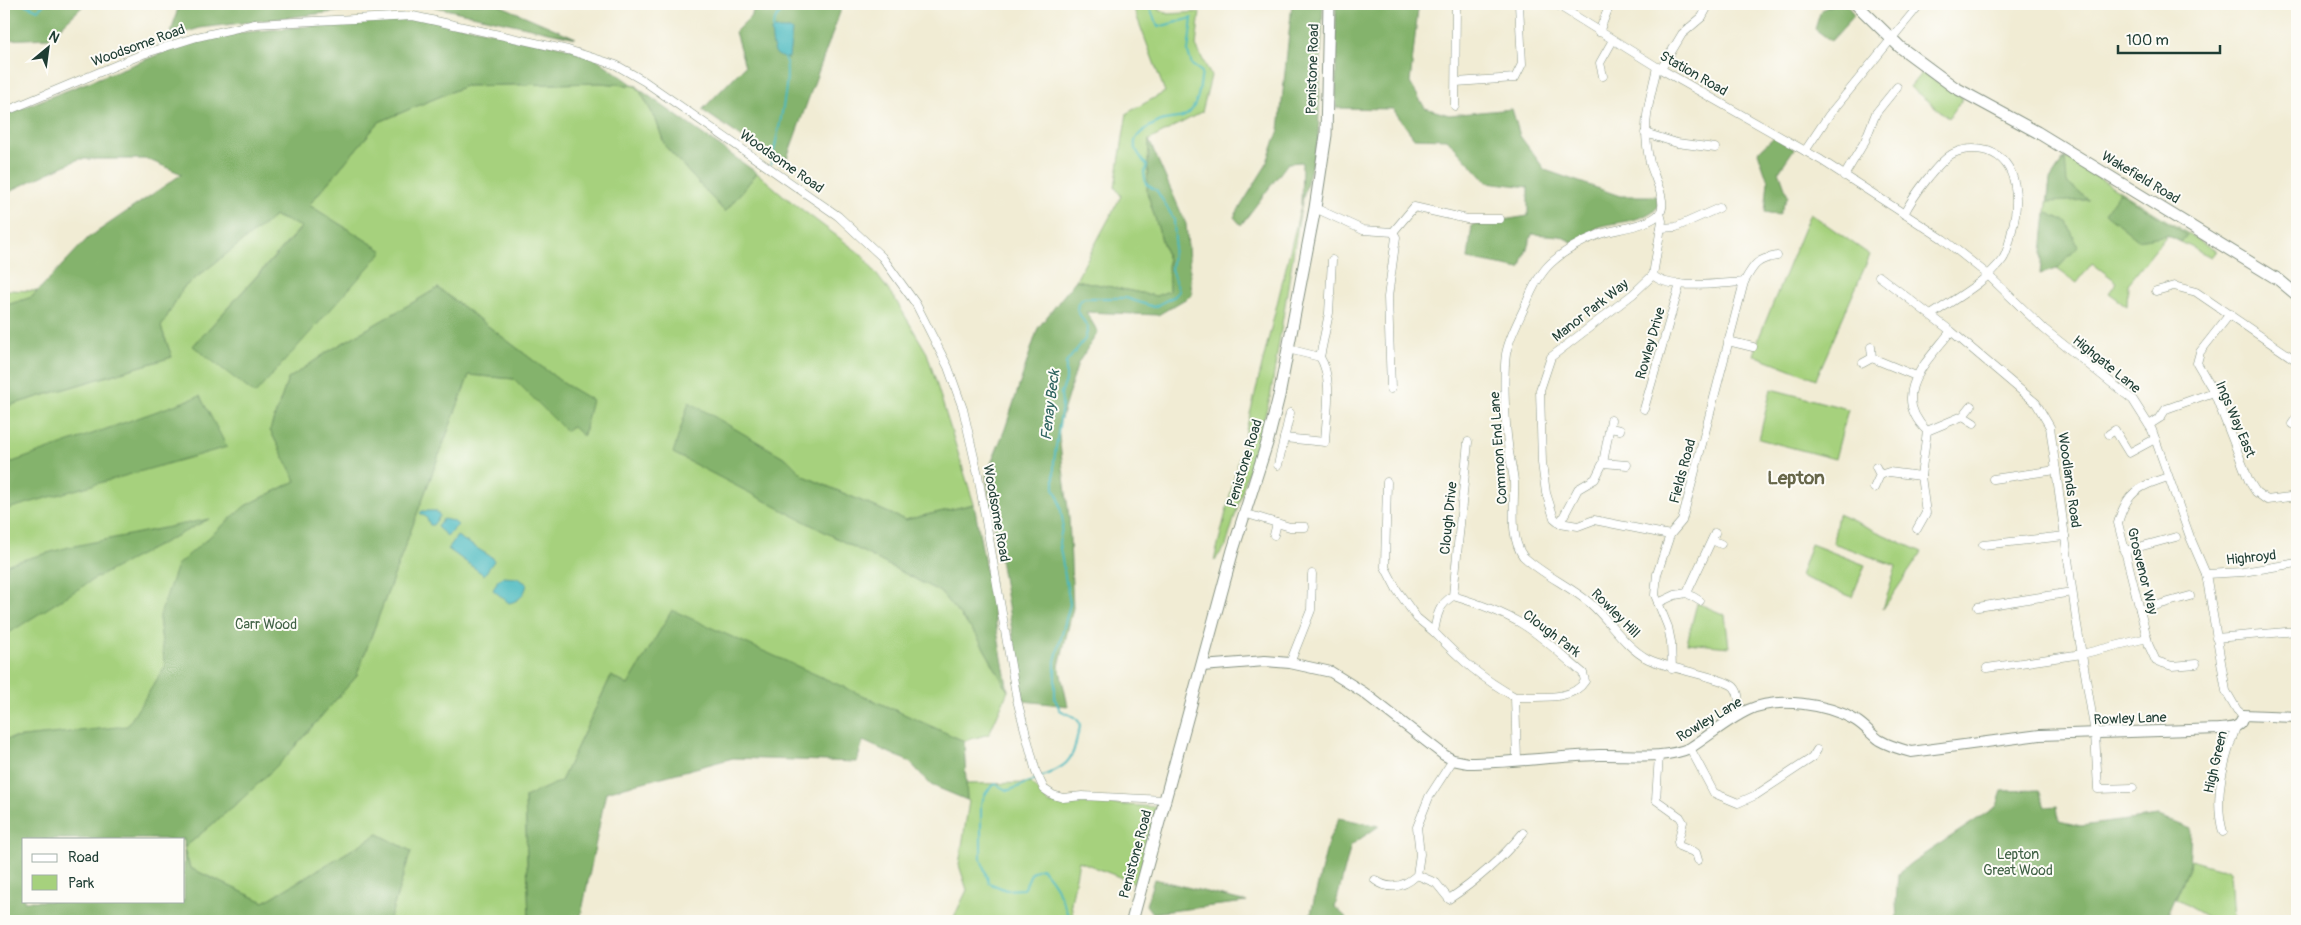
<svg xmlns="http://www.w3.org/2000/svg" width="2301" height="925" font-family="Pangolin,sans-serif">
<rect width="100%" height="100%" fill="#fdfcf7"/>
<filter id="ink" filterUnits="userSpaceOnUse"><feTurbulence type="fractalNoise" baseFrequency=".02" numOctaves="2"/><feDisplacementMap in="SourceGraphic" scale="10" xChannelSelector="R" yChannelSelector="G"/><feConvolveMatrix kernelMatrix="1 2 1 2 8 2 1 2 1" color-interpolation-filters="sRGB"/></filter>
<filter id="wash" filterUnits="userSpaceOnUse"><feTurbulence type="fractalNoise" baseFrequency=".0096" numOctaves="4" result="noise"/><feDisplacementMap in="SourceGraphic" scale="20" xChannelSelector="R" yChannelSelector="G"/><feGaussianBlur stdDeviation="1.12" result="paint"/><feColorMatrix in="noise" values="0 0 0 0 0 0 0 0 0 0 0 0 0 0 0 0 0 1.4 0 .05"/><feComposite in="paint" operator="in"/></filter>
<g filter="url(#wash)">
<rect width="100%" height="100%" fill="#f1ecd4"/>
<g fill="#a6d17d" stroke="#628758">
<polygon points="1132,4 1163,4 1159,10 1168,14 1200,12 1196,46 1211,76 1202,112 1149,140 1147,192 1168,260 1169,291 1156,296 1076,280 1121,196 1115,187 1127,113 1165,92"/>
<polygon points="1922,72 1963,98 1949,118 1910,87"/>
<polygon points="600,83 637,86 656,120 665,146 725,212 757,173 784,196 862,255 895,299 927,353 974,504 905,520 804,476 787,459 689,403 674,453 940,592 977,636 1008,691 989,734 964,741 672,611 628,685 611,676 561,781 525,798 529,921 389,921 411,851 378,834 264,902 190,868 184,848 242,799 356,677 469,375 514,379 566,430 573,427 584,435 591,400 563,383 438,288 329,351 288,379 270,430 296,481 245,506 159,618 165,667 127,727 4,739 4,407 172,357 161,327 183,288 274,216 302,226 193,346 383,251 309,205 379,122 465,86"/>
<polygon points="2065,157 2216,251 2211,257 2167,235 2128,284 2127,306 2109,293 2117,282 2092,263 2077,283 2057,269 2078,246 2046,212 2050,180"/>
<polygon points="1301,206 1270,398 1226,546 1214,561"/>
<polygon points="1810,213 1870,255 1816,379 1754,355 1760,335"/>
<polygon points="4,290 37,291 32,297 4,306"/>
<polygon points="1771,389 1848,409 1835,459 1759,439"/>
<polygon points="1838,514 1922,552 1883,609 1896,566 1833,543"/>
<polygon points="1811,544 1865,565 1852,597 1800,576"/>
<polygon points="1697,603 1725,615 1729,647 1687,643"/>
<polygon points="1031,783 1050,804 1082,802 1157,807 1137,884 1079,861 1071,903 1074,921 952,921 967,890 959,865 969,801 967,800 966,784"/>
<polygon points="2190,860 2230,871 2233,921 2215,921 2176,899 2189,868"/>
</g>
<g fill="#84b36c" stroke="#527850">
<polygon points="4,4 85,4 49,38 4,40"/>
<polygon points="179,4 400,4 200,28 170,37"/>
<polygon points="422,4 497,4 576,38"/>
<polygon points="754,4 843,4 784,166 702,110 745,66 735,32 752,15"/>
<polygon points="1292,4 1323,4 1318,141 1301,206 1302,162 1288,163 1241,225 1234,217 1265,167 1279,130"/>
<path d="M1336,4H1416L1418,9L1410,83L1425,108L1449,115L1512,109L1520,136L1545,170L1620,196H1656L1658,207C1641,222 1622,221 1602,226C1593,228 1583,239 1576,244L1560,236L1532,234L1520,269L1468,259L1472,225L1528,216V187L1487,182L1447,139L1414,138L1393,109L1336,108Z"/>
<polygon points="1834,4 1847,4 1854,16 1831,41 1815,29 1821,10"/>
<polygon points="414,16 587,52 757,173 725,212 665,146 656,120 637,86 600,83 465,86 379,122 309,205 383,251 255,394 193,346 302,227 275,216 183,288 161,327 172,357 4,407 4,306 32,297 88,238 182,174 147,159 79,159 16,188 4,196 4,115 206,36"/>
<polygon points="1774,137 1794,149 1779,171 1788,196 1779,215 1765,212 1768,181 1758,152"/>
<polygon points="1149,140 1186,224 1192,295 1158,315 1086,312 1098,332 1078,363 1058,428 1069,517 1073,608 1059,666 1068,706 1024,701 986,476 1005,429 1038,328 1076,280 1156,296 1169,291 1168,260 1147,192"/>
<polygon points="2065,157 2067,183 2089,200 2048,202 2050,180"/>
<polygon points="2119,192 2187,235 2181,242 2167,235 2138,240 2105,213"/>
<polygon points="2046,212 2067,222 2078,247 2057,269 2040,274"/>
<polygon points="438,288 563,383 592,400 583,436 573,427 566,431 514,379 469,375 356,677 283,760 242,799 184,848 184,839 24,839 24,901 184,901 184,850 190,868 264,902 378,834 411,851 389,921 4,921 4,739 127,726 165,667 159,618 177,565 245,506 296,481 270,430 288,379 329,351"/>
<polygon points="200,396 227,447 4,510 4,465"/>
<polygon points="689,402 787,459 804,476 905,520 974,504 1008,691 977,636 940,592 673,453"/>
<polygon points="209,519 94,579 4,636 4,583 8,564 69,547"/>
<polygon points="672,610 964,741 967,800 931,785 910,762 863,741 857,762 733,758 606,792 580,921 529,921 525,797 561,781 611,676 628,685"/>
<polygon points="2039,790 2045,807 2057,806 2059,821 2081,826 2159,816 2191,829 2189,868 2170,910 2167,921 1897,921 1896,903 1898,874 1911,863 1997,806 2002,791"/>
<polygon points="1339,818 1379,826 1351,845 1335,907 1350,921 1309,921 1329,839"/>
<polygon points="1154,879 1247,902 1152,913 1146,905"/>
</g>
<g fill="#49b9bf" stroke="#347b7a">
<path d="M773,29H790L792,31L789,58C771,59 773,44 771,31Z"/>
<polygon points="422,511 436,511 440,516 433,525 430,525 426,517 420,513"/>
<polygon points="443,519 453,521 458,525 447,536 437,527"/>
<polygon points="457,536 493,558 494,561 484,575 448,549"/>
<path d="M503,577L518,578L527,584C525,594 520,601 509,603L493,590L498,580Z"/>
</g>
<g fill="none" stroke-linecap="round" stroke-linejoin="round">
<g stroke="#49b9bf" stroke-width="2">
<polyline points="24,4 38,10 44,4"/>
<path d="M773,29C773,16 784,10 793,4"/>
<path d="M771,164C775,145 794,71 784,58"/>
<path d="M1041,777C1064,767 1073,763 1077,737C1078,732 1082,727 1079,722C1076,716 1066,714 1060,710L1055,699V661L1070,604L1059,543L1063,523L1059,499L1054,488V461L1062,405L1061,393L1066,381V363L1085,339L1088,328L1077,310L1078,303L1084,298H1126L1154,307L1175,296L1179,291L1171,269L1175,240L1174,219L1157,191L1146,184L1144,173L1147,166C1143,160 1136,152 1135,146C1132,134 1152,125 1161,121C1171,117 1182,121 1190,112C1199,102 1200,85 1202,72L1192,65L1188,52L1192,18L1158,27L1148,4"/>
<path d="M1037,779L1010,790H1006L996,784C987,788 985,795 981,803V859L989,883L1006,890L1023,889C1032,879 1025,873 1041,868C1057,883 1063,901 1070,921"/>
</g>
</g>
</g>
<g filter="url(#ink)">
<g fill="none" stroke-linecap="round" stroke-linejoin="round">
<g stroke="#889484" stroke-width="9">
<g id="minor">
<polyline points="1556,4 1657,67 1821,160 1943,239 1987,274 2044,329 2133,400 2152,430 2190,537 2206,574 2226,691 2237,710 2243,715"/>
<polyline points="1599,32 1610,4"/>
<path d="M1657,67C1649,104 1641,124 1650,163C1653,175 1668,202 1660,213C1650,226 1615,229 1600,234C1582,241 1565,250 1551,263C1539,274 1532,289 1526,304C1519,320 1509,337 1506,354C1503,376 1505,421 1508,444C1509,457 1513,469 1514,482C1515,504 1509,537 1523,556C1543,575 1570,586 1591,604C1610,621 1625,647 1648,659C1666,668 1726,678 1734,687C1741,694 1738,707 1738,716"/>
<polyline points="1661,69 1682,34 1702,17 1709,4"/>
<polyline points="1603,76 1600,63 1613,40"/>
<polyline points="1456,82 1515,78 1522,64 1519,4"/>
<polyline points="1455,106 1456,4"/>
<polyline points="4,112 143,54 197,37 255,24 413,16 568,50 616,65 644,81 838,216 882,257 916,304 948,367 963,409 978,475 1017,700 1036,772 1044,789 1053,795 1063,798 1082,796 1165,800"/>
<polyline points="1645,133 1677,143 1715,148"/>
<polyline points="1805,151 1829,115 1920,4"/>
<polyline points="1844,176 1865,141 1876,113 1897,87"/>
<polyline points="1315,208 1363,230 1393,232 1396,237 1388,297 1391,389"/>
<polyline points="1660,213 1662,221 1653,275 1633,294 1551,357 1540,390 1542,463 1546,493 1554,518 1560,523 1578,526 1594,520 1670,535"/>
<path d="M1904,214C1912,198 1939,160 1954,153C1965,148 1977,148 1988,151C2020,162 2019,203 2012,230C2010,239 2008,251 2003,259C1985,283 1956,298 1931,315"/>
<polyline points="1661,228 1676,227 1719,208"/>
<polyline points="1393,232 1414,207 1467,219 1500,219"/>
<path d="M1653,275C1668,291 1722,283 1744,282C1754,264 1757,259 1777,256"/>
<polyline points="1879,276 1951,331 2036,403 2050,427 2077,625 2095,733 2098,789 2133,788"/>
<polyline points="2156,291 2174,286 2196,292 2297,361"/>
<polyline points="2230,314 2200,352 2197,363 2214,392 2249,481 2256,492 2267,500 2297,496"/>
<polyline points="1728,341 1753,347"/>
<polyline points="1320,357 1329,313 1332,260"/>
<polyline points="1872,358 1916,376"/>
<polyline points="1863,363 1872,358 1871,347"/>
<polyline points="1644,409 1680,284"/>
<polyline points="1963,416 1974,423"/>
<polyline points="2292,424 2297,417"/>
<polyline points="2149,425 2160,418 2166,409 2214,392"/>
<polyline points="1610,428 1620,430"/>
<polyline points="1927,431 1963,416 1971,406"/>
<polyline points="2109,434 2115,430 2129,453 2155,439"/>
<path d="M1284,438L1325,442C1326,415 1334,380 1320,357L1288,349"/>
<polyline points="1603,463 1627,465"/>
<polyline points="1278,465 1290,413"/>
<polyline points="1880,475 1889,472 1921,476"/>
<path d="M2168,477C2138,487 2127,491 2118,523L2149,646L2156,661L2172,666L2196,664"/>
<polyline points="1993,479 2056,470"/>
<polyline points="1387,482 1385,567 1397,590 1417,618 1434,632"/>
<polyline points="1874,488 1880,475 1876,467"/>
<polyline points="1244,513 1290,527 1305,527"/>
<polyline points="1560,523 1578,489 1595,479 1603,463 1611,420"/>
<path d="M1917,529L1926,513L1921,476L1927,431C1889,394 1927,362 1951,331"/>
<polyline points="1274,535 1277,523"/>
<polyline points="1712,540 1721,544"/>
<polyline points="1983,545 2065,536"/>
<polyline points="2124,551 2176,537"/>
<polyline points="2206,574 2243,572 2297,563"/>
<polyline points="1687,593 1700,601"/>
<polyline points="1453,596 1468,442"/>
<polyline points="1658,603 1675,595 1687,593 1715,533"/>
<polyline points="1978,607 2072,592"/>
<polyline points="2140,610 2190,596"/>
<polyline points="2216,638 2297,631"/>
<polyline points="1290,663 1311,610 1312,574"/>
<polyline points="1987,668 2082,654 2147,638"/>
<polyline points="1672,669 1671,642 1668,627 1655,595 1657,574 1670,535 1682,521 1744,282"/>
<path d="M1515,697C1481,678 1461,660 1434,632C1437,616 1438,605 1453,596C1477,603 1500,611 1522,624C1544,637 1563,657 1583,673L1585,681C1572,702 1538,696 1515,697L1517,760"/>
<polyline points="1690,748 1714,793 1738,803 1756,795 1812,758 1817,750"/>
<polyline points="1659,755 1656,800 1680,817 1683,822 1678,842 1679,846 1696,853 1698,860"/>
<path d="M2223,832C2213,796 2224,761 2236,727"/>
<path d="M1417,875L1436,883L1449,899C1478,880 1501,859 1523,833"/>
<path d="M1375,880C1390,891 1404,887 1417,875L1420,854L1417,827L1429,797L1453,760"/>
</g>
</g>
<g stroke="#889484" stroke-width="12">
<path id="major" d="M1202,666L1265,661L1290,663L1331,672L1363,692L1444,755L1453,760L1468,763C1512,763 1555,756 1599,755C1629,754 1662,760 1690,748C1709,736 1727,720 1748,710C1778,696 1827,704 1855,720C1864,725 1871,734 1879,740C1889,746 1900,749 1911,752L2040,735L2219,729C2230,728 2242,729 2243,715L2297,717"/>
</g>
<g stroke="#889484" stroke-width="13">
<g id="highway">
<polyline points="1856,4 1900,47 1954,87 2037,132 2279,280 2297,295"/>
<polyline points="1132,921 1233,550 1268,440 1279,396 1315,208 1326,135 1329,4"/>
</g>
</g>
<use href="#minor" stroke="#fff" stroke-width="8"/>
<use href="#major" stroke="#fff" stroke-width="10"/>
<use href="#highway" stroke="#fff" stroke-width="11"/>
</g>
</g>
<g text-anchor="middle" stroke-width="4" stroke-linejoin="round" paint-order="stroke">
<g font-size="14" fill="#1f3d34" stroke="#fdfcf7">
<text transform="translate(138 45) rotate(-20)" y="5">Woodsome Road</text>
<text transform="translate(1312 69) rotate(-88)" y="5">Penistone Road</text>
<text transform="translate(1694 73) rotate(30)" y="5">Station Road</text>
<text transform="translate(782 161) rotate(35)" y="5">Woodsome Road</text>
<text transform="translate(2141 177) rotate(31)" y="5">Wakefield Road</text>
<text transform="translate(1590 310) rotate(-38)" y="5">Manor Park Way</text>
<text transform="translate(1650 343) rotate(-74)" y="5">Rowley Drive</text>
<text transform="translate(2107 364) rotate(39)" y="5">Highgate Lane</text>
<text transform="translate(2236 419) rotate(67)" y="5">Ings Way East</text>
<text transform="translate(1498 448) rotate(-94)" y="5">Common End Lane</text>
<text transform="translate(1244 463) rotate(-73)" y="5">Penistone Road</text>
<text transform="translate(1682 471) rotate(-75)" y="5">Fields Road</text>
<text transform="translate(2070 480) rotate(82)" y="5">Woodlands Road</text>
<text transform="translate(997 513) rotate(80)" y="5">Woodsome Road</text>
<text transform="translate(1448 518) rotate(-84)" y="5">Clough Drive</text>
<text transform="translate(2251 557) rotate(-6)" y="5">Highroyd</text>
<text transform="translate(2143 571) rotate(76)" y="5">Grosvenor Way</text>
<text transform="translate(1616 613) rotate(45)" y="5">Rowley Hill</text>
<text transform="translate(1552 633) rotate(37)" y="5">Clough Park</text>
<text transform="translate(2130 718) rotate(-2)" y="5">Rowley Lane</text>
<text transform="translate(1709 719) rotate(-31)" y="5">Rowley Lane</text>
<text transform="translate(2215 762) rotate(-77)" y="5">High Green</text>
<text transform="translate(1135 854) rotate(-75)" y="5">Penistone Road</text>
</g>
<g font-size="14" fill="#416246" stroke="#fdfcf7">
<text x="266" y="629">Carr Wood</text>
<text x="2018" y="859">Lepton<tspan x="2018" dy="16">Great Wood</tspan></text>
</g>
<g font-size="15" font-style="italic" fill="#2c625e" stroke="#fdfcf7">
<text transform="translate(1050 405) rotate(-83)" y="5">Fenay Beck</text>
</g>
<g font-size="19" font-weight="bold" fill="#67674a" stroke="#fdfcf7">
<text x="1796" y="484">Lepton</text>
</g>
</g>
<rect width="2301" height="925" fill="none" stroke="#fdfcf7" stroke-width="20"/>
<rect x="22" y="838" width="162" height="65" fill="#fdfcf7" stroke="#a4b0a9"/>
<rect x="32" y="854" width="25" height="8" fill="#ffffff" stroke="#a4b0a9"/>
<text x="68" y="862" font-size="15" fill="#1f3d34">Road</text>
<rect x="32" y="875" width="25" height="15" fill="#a6d17d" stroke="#a4b0a9"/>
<text x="68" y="888" font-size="15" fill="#1f3d34">Park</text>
<g transform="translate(48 48) rotate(29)" stroke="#fdfcf7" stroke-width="4" paint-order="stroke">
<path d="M0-4L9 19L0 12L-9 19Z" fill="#1f3d34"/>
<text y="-8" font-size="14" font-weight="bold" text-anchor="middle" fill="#1f3d34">N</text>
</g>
<path d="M2118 45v8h102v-8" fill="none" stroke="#1f3d34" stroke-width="2.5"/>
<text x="2126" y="45" font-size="15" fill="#1f3d34" stroke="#fdfcf7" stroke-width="4" paint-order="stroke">100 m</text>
</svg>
